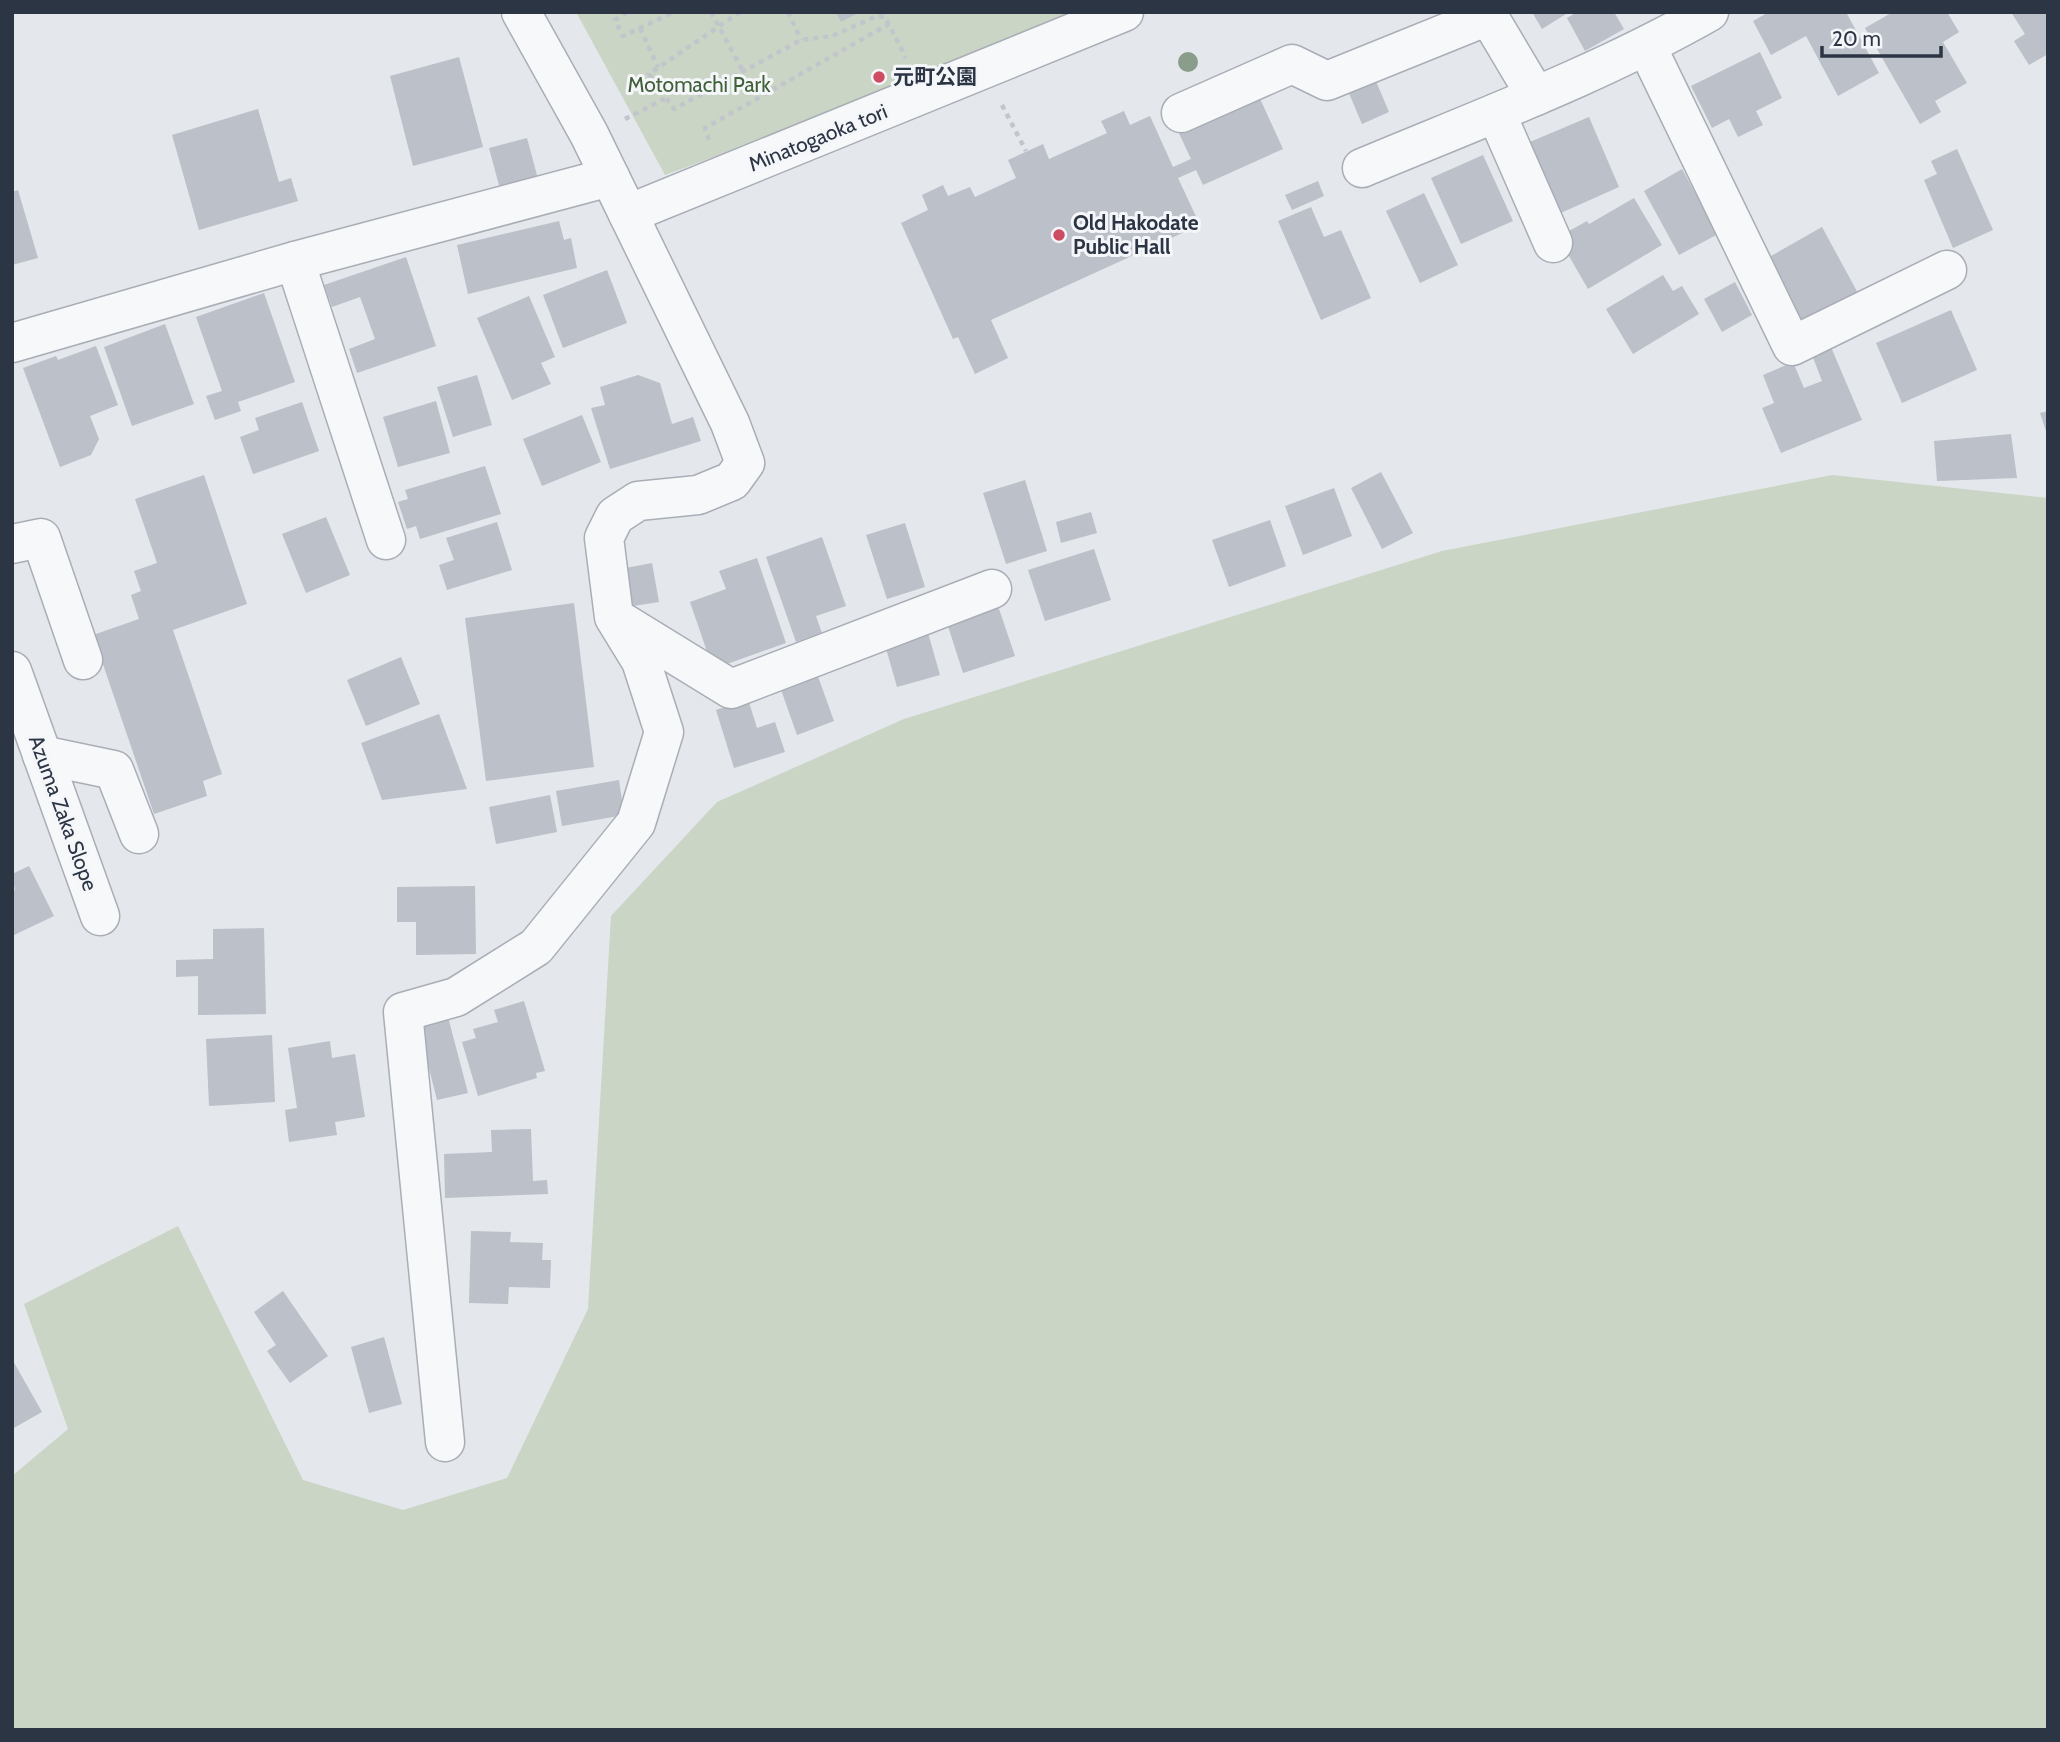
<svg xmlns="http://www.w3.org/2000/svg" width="2060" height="1742" font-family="Cabin,'Noto Sans JP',sans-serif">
<rect width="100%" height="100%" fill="#e4e7ec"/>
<g fill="#cad5c5">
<polygon points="576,12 1080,12 874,98 665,175"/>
<polygon points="1832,475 2048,498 2048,1730 12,1730 12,1476 68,1429 24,1304 178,1226 303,1480 403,1510 507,1478 588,1309 611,916 717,802 904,719 1442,551"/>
</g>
<g fill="#bbc0c9">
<polygon points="836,12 860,12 841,22"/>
<polygon points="1532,12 1565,12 1566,14 1542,29"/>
<polygon points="1577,12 1614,12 1624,29 1585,51 1567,18"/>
<polygon points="1769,12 1846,12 1879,73 1838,96 1806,36 1771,55 1753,21"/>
<polygon points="1893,12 1947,12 1959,32 1943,42 1967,83 1935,101 1941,112 1920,124 1865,28"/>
<polygon points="2011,12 2048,12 2048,54 2029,65 2014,41 2025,34"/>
<polygon points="1760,52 1782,98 1756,111 1763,125 1738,137 1729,119 1712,128 1691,86"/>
<polygon points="459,57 483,147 413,166 390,76"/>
<polygon points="1375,79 1389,112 1362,124 1348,91"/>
<polygon points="1257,92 1283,149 1203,185 1196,170 1178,178 1200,225 991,320 1008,358 975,374 958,337 953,339 901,223 928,210 922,195 943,185 948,196 970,187 975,197 1016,178 1008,160 1043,144 1049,159 1107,133 1101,121 1124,111 1130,125 1150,116 1173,167 1191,159 1177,129"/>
<polygon points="258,109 279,182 291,178 298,201 199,230 172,135"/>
<polygon points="1589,117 1619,187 1554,216 1523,145"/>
<polygon points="527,138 538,179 500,189 489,148"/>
<polygon points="1957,149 1993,230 1953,248 1924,180 1937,174 1931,161"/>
<polygon points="1483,155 1513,221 1461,244 1431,178"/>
<polygon points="1682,169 1718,234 1679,255 1644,191"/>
<polygon points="1318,181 1324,196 1292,210 1285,195"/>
<polygon points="18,190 38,258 12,265 12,192"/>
<polygon points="1424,193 1458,265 1420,283 1386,211"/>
<polygon points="1634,198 1662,245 1588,289 1558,237 1587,221 1589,224"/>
<polygon points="1311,207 1324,237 1341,230 1371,298 1321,320 1278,221"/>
<polygon points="559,221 564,240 571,238 577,268 468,294 457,245"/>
<polygon points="1822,227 1859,295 1802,327 1764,260"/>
<polygon points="406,257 436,346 357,373 349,349 375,339 360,297 332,307 324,285"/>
<polygon points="607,270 627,323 563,348 543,295"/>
<polygon points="1663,275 1673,291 1682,286 1699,314 1633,354 1606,309"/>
<polygon points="1735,282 1752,315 1722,332 1704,299"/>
<polygon points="264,293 295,382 238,402 241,411 215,420 206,396 222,391 196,317"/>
<polygon points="529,296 555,357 541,363 551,384 512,400 477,318"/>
<polygon points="1951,310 1977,370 1902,403 1876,343"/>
<polygon points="165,324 194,404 132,426 104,347"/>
<polygon points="96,346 118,405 90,416 99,439 91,455 60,467 23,368 56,356 58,360"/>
<polygon points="1831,347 1862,420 1781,453 1762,408 1774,403 1763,375 1793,362 1804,388 1822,381 1812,355"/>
<polygon points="477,375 492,425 453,437 437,387"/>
<polygon points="638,375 660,383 672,424 693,417 701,441 610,469 591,408 605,405 600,387"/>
<polygon points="436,401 450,453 398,467 383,417"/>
<polygon points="302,402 319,451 253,474 240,437 259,430 255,418"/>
<polygon points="2048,411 2048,434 2047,434 2040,413"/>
<polygon points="582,415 601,462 542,486 523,439"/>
<polygon points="2011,434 2017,478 1937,481 1934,441"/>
<polygon points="485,466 501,514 420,539 416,526 407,529 398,502 408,499 405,490"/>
<polygon points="1381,472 1413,533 1382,549 1351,488"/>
<polygon points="204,475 247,604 173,630 222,774 203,781 207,796 154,814 93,635 139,619 131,595 141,591 134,571 157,563 135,499"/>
<polygon points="1025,480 1047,551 1006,564 983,493"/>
<polygon points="1334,488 1352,536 1303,555 1285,506"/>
<polygon points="1091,512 1097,533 1061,543 1056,522"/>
<polygon points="326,517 350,575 306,593 282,534"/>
<polygon points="1270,520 1286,566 1229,587 1212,540"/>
<polygon points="497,522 512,570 447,590 439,565 454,560 446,538"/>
<polygon points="905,523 925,587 887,599 866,535"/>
<polygon points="822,537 846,606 816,616 822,633 796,642 766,557"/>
<polygon points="1094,549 1111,600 1045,621 1028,570"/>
<polygon points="757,558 786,643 713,669 690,602 726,589 719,571"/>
<polygon points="652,563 659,602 633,606 626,568"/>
<polygon points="574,603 594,767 486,781 465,618"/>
<polygon points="998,606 1015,656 963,673 947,623"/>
<polygon points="928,633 940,675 897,687 885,645"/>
<polygon points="401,657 420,704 366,726 347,680"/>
<polygon points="816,671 834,721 797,735 779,684"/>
<polygon points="748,699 757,728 775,722 785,752 734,768 716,710"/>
<polygon points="439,714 467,789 382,800 361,743"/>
<polygon points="619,780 624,815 562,826 556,791"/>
<polygon points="550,795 557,832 496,844 489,807"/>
<polygon points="29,866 54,916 12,936 12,891 15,890 12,874"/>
<polygon points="475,886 476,954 416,955 416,922 397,922 397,887"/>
<polygon points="264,928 266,1014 198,1015 198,976 176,977 176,960 213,959 213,929"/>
<polygon points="524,1001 545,1071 536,1073 537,1078 478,1096 462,1042 476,1038 473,1029 498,1022 494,1010"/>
<polygon points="448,1017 468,1093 437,1100 418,1025"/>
<polygon points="272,1035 275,1102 209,1106 206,1039"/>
<polygon points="330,1041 332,1058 355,1054 365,1117 335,1122 337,1135 289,1142 285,1110 297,1108 288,1048"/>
<polygon points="531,1129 533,1181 547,1180 548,1194 445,1198 444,1154 492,1152 491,1130"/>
<polygon points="471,1231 511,1232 510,1242 543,1243 542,1260 551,1260 550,1288 509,1287 508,1304 469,1303"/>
<polygon points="283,1291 328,1356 290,1383 267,1351 276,1345 254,1312"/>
<polygon points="384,1337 402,1404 369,1413 351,1347"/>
<polygon points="12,1359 42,1412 12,1429"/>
</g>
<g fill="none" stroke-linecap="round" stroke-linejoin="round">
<g stroke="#a9aeb6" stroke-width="41">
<g id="minor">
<polyline points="1486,12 1536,96"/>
<polyline points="1647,47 1792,346 1947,270"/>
<polyline points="1181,113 1292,64 1327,81 1488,16"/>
<polyline points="1496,113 1553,243"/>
<path d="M1362,168C1479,119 1598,75 1709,12"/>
<polyline points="628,214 1124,12"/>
<polyline points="295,261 386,540"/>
<polyline points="12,343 295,261 610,177"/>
<polyline points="12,544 41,538 83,660"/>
<polyline points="622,622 731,689 992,589"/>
<polyline points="12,671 100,916"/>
<polyline points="42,755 114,770 139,834"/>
<polyline points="445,1442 403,1012 456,997 536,947 636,823 664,732 641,661 614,617 604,538 615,516 638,501 698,495 732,481 745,463 730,423 589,134 521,12"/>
</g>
</g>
<g stroke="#c2c5cb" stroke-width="4.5" stroke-dasharray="5 5" stroke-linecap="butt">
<polyline points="627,12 615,20 623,36 674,12"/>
<polyline points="711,12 743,71"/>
<polyline points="740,12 649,74 674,109 801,40 832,36 877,16 885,17 906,58"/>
<polyline points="788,12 801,40"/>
<polyline points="640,28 658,67"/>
<polyline points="1002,105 1026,151"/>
<polyline points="625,119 666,98"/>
<polyline points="709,140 705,128 889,24"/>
</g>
<use href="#minor" stroke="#f7f8fa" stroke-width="38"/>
</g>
<circle fill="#8a9d8a" cx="1188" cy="62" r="10"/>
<g fill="#cd4c62" stroke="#f4f6f9" stroke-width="2.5">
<circle cx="879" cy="77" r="7"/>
<circle cx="1059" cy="235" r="7"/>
</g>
<g text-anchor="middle" stroke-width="6" stroke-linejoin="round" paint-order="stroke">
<g font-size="21" font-weight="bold" fill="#2c3544" stroke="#f4f6f9" text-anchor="start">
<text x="893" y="84">元町公園</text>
<text x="1073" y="230">Old Hakodate<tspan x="1073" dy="24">Public Hall</tspan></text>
</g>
<g font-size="21" fill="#416039" stroke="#f4f6f9">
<text x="699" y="92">Motomachi Park</text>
</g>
<g font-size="21" fill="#2c3544" stroke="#f4f6f9">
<text transform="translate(818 138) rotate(-22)" y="7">Minatogaoka tori</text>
<text transform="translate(63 813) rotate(70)" y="7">Azuma Zaka Slope</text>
</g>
</g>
<rect width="2060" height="1742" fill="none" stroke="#2c3544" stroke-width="28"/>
<path d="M1822 46v10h119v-10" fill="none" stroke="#2c3544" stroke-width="3.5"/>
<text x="1832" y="46" font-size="21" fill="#2c3544" stroke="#f4f6f9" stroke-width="5" paint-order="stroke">20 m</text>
</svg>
